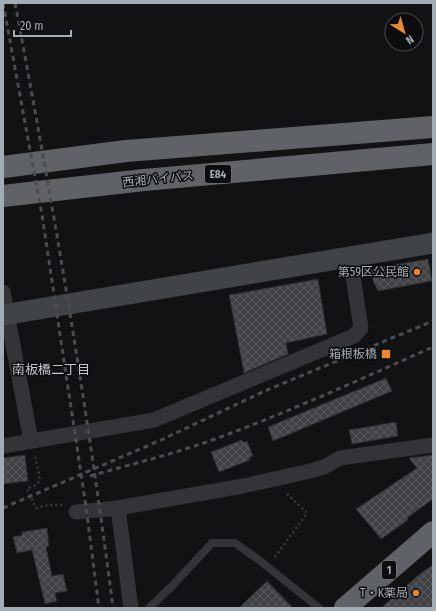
<svg xmlns="http://www.w3.org/2000/svg" width="436" height="611" font-family="'Fira Sans Condensed','Noto Sans JP',sans-serif">
<defs>
<pattern id="building-cross-hatch" width="8" height="8" patternUnits="userSpaceOnUse"><rect width="8" height="8" fill="#404246"/><path d="M0 0l8 8M0 8l8-8" fill="none" stroke="#585b5e"/></pattern>
</defs>
<rect width="100%" height="100%" fill="#111213"/>
<g fill="url(#building-cross-hatch)" stroke="#2b2c2f">
<polygon points="428,259 432,281 378,291 373,281 371,269"/>
<polygon points="318,279 327,334 286,343 288,354 244,373 229,295"/>
<polygon points="386,378 392,391 273,441 268,427"/>
<polygon points="396,422 398,436 352,444 349,430"/>
<polygon points="242,440 244,443 247,441 253,456 249,458 250,460 219,472 211,452"/>
<polygon points="25,455 28,481 3,484 3,458"/>
<polygon points="433,455 433,499 407,518 408,520 381,539 356,509 417,468 409,458"/>
<polygon points="47,528 49,546 46,547 52,576 63,574 67,591 55,593 57,601 45,604 32,550 17,553 13,537 22,535 22,532"/>
<polygon points="433,565 433,608 381,608 421,573"/>
<polygon points="267,581 293,608 239,608"/>
</g>
<g fill="none" stroke-linecap="round" stroke-linejoin="round">
<g stroke="#393b3e" stroke-width="2.5" stroke-dasharray="2 3" stroke-linecap="butt">
<path d="M35,457C36,464 42,477 38,483C36,486 30,487 27,489L36,508L49,505H62"/>
<polyline points="275,557 307,513 287,494"/>
</g>
<polyline stroke="#323437" stroke-width="8" points="149,608 172,586 212,543 235,543 259,560 319,608"/>
<g stroke="#323437" stroke-width="15">
<polyline points="3,292 31,441"/>
<polyline points="3,446 154,420 354,336 361,328 350,257"/>
<polyline points="76,512 118,508"/>
<polyline points="131,608 118,508 243,486 306,472 324,467 340,458 433,445"/>
</g>
<polyline stroke="#414447" stroke-width="21" points="3,315 433,243"/>
<g stroke="#5f6368" stroke-width="22">
<polyline points="3,167 126,151 433,127"/>
<polyline points="3,196 144,180 433,154"/>
<polyline points="345,608 433,532"/>
</g>
<g stroke="#4a4d50" stroke-width="3" stroke-dasharray="5 4" stroke-linecap="butt">
<polyline points="3,3 42,215 86,507 99,608"/>
<path d="M15,3C53,204 87,405 113,608"/>
<path d="M90,476C132,464 174,454 215,439C289,412 361,379 433,347"/>
<polyline points="3,508 161,440 267,390 433,321"/>
</g>
</g>
<g fill="#e88634" stroke="#0c0d0e" stroke-width="1.5">
<circle cx="417" cy="272" r="4"/>
<rect x="381" y="349" width="10" height="10" rx="2"/>
<circle cx="416" cy="593" r="4"/>
</g>
<g text-anchor="middle" stroke-width="3" stroke-linejoin="round" paint-order="stroke">
<g fill="#0c0d0e" stroke="#767c82" stroke-width="1">
<rect x="205" y="165" width="26" height="18" rx="3"/>
<rect x="382" y="561" width="14" height="18" rx="3"/>
</g>
<g font-size="11" font-weight="bold" fill="#a3abb3">
<text x="218" y="178">E84</text>
<text x="389" y="574">1</text>
</g>
<g font-size="12" fill="#a3abb3" stroke="#0c0d0e">
<text transform="translate(158 179) rotate(-6)" y="4">西湘バイパス</text>
</g>
<g font-size="12" fill="#a3abb3" stroke="#0c0d0e" text-anchor="end">
<text x="409" y="276">第59区公民館</text>
<text x="377" y="358">箱根板橋</text>
<text x="408" y="597">T・K薬局</text>
</g>
<g font-size="13" fill="#c4c9cf" stroke="#0c0d0e">
<text x="51" y="374">南板橋二丁目</text>
</g>
</g>
<rect width="436" height="611" fill="none" stroke="#a3abb3" stroke-width="8"/>
<g transform="translate(404 32) rotate(143)"><circle r="19" fill="#0c0d0e" stroke="#484c50"/>
<path d="M0-3L7 15L0 10L-7 15Z" fill="#e88634"/>
<text y="-6" font-size="11" font-weight="bold" text-anchor="middle" fill="#a3abb3">N</text>
</g>
<path d="M14 30v6h57v-6" fill="none" stroke="#a3abb3" stroke-width="2"/>
<text x="20" y="30" font-size="12" fill="#a3abb3" stroke="#0c0d0e" stroke-width="3" paint-order="stroke">20 m</text>
</svg>
